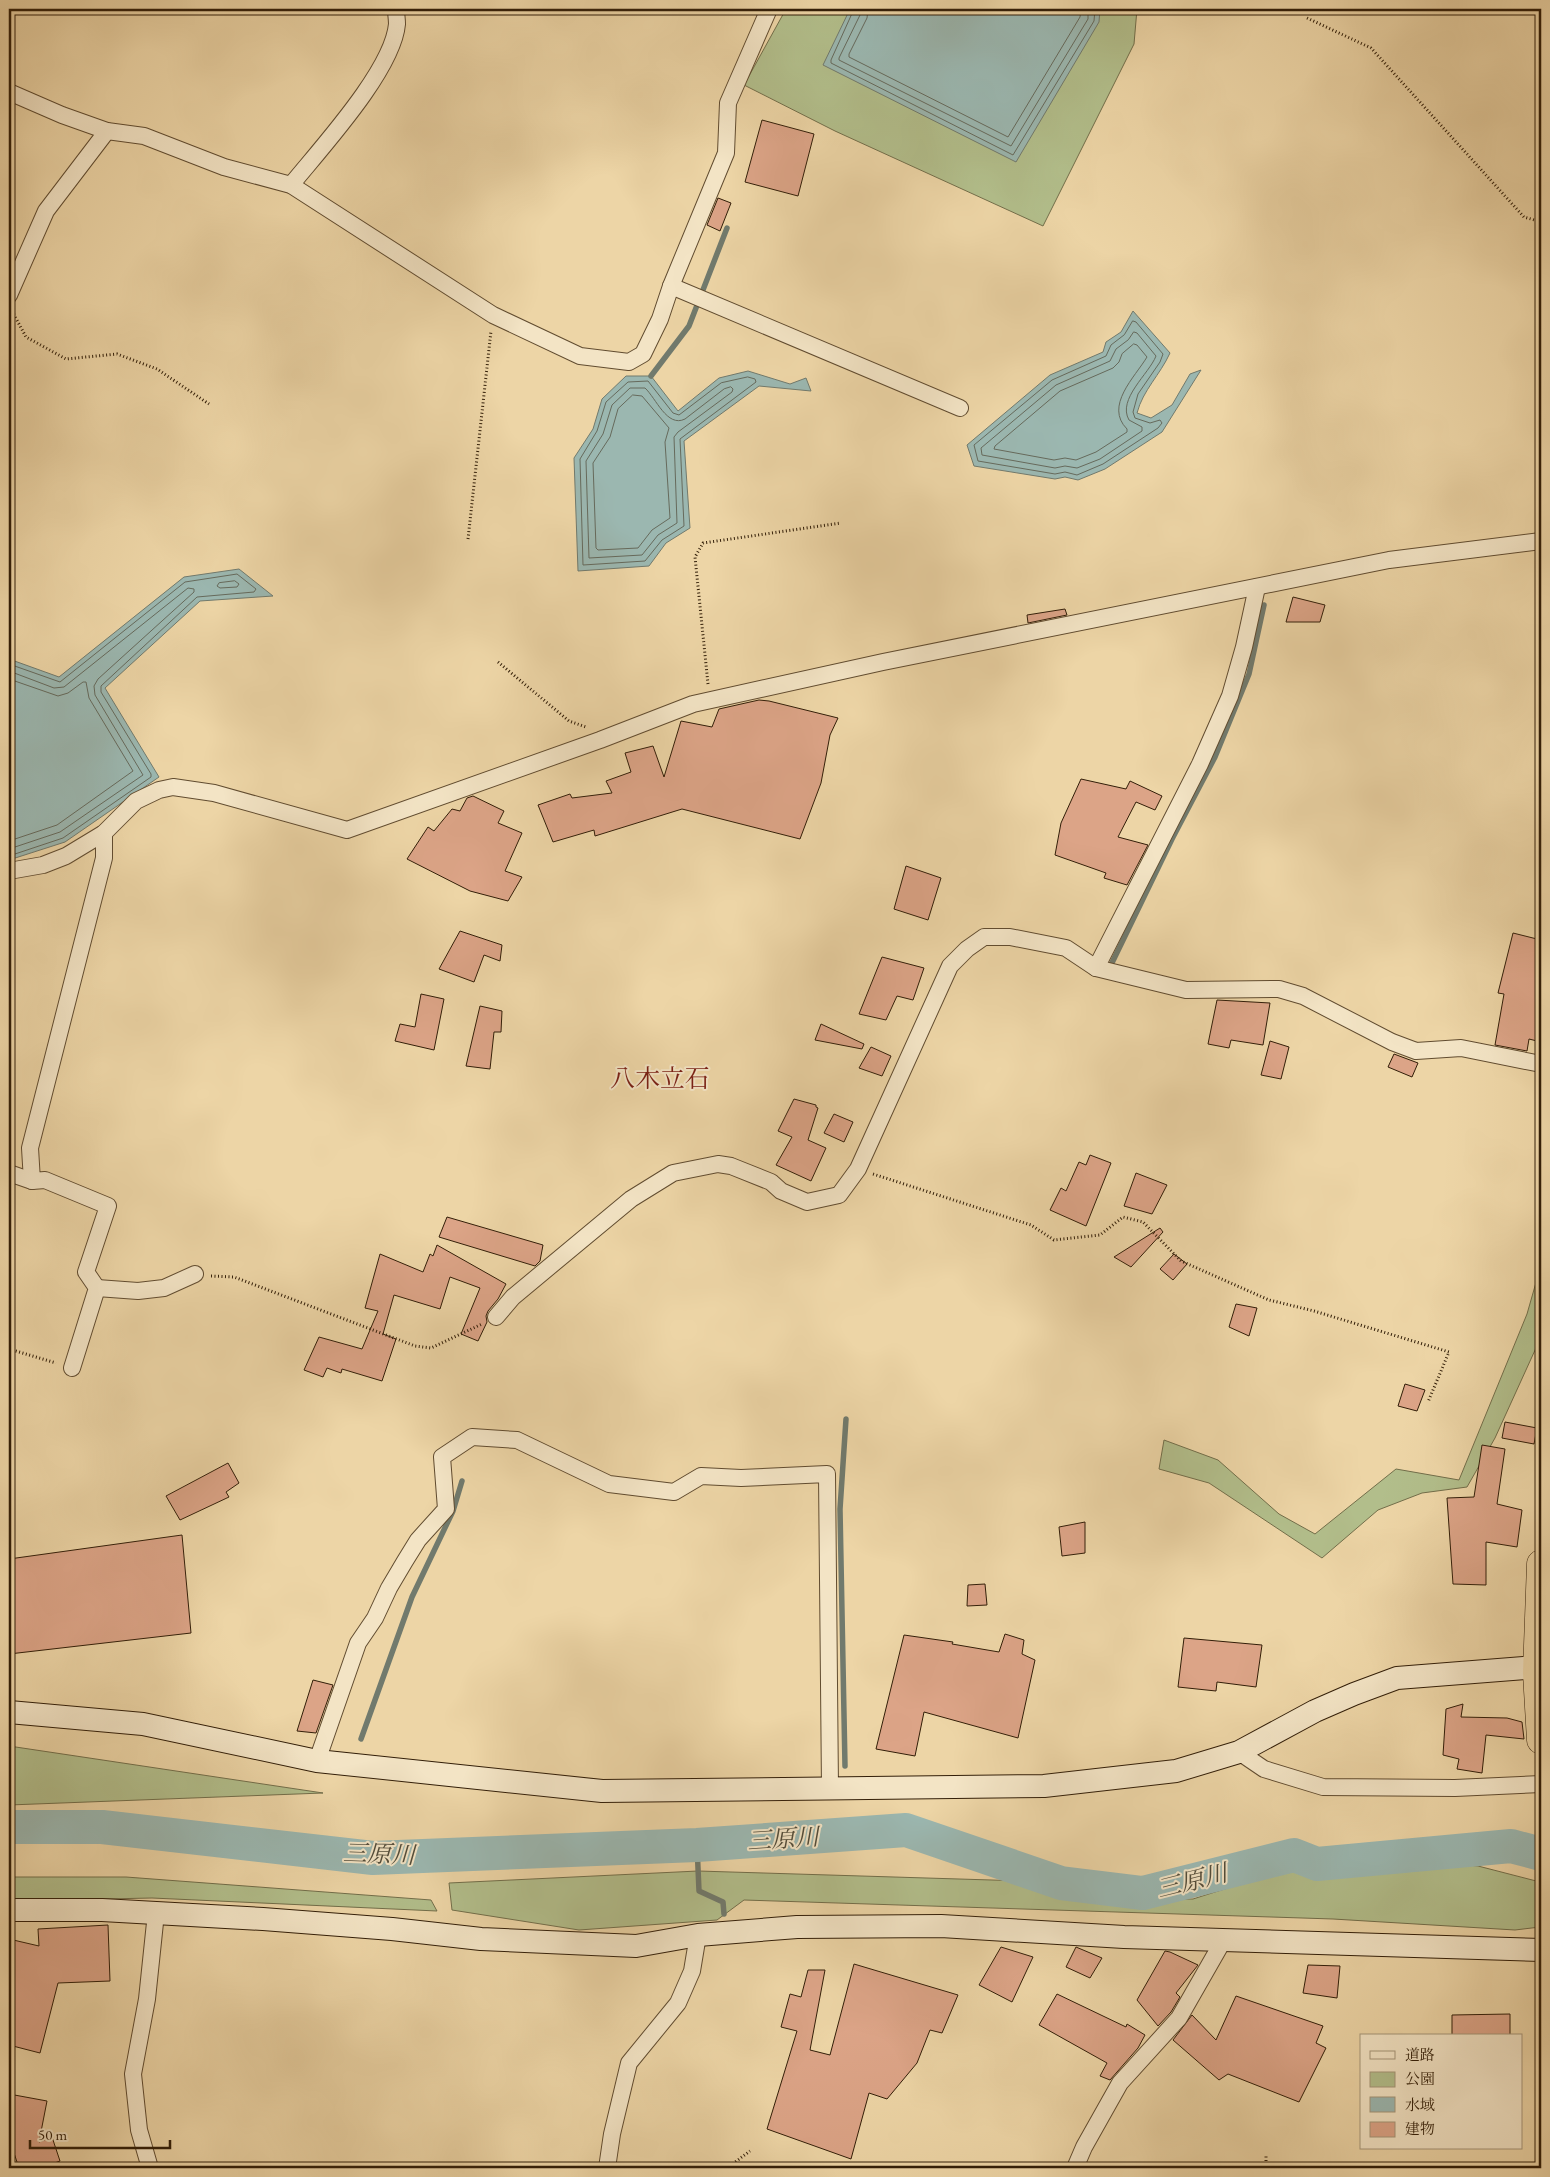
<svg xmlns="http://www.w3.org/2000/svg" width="1550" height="2177" font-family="'EB Garamond','Noto Serif JP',serif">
<rect width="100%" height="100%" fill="#edd5a6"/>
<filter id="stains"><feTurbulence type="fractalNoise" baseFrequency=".004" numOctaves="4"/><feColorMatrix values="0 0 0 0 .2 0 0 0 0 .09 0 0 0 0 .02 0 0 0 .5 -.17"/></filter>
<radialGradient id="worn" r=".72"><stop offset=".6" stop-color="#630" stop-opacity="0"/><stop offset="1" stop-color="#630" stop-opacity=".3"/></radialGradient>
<g fill="#b2be8b" stroke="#726e4a">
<polygon points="786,9 1137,9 1134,44 1043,226 835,131 744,85"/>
<polygon points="1541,1265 1541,1337 1495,1438 1467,1487 1422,1493 1378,1510 1322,1558 1209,1483 1159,1469 1164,1440 1218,1460 1279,1514 1315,1534 1396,1469 1459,1480 1527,1314"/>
<polygon points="9,1746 323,1793 9,1805"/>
<path d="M1368,1859L1407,1860L1478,1866L1540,1882V1927L1515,1930L1333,1919L744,1900L717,1920L579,1930L452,1910L449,1883L698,1871L1024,1881L1055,1889L1137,1899H1193L1294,1867C1320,1872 1342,1865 1368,1859Z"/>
<polygon points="9,1877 126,1877 431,1900 437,1911 152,1898 9,1901"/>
</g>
<g fill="#9bb7b0" stroke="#717a6d">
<polygon points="850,9 1100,9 1099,22 1016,162 823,65"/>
<path d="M1133,311L1170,353C1160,375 1143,390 1137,413L1151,418L1172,405L1190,374L1201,370L1162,432L1105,469L1078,480L1065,477L1055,479L974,466L967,445L1050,375L1103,352L1106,342L1121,332Z"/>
<polygon points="748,371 790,384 806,378 811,391 759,386 684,441 690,528 666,543 649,566 578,571 574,458 593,429 602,399 626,376 651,376 678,411 719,378"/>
<polygon points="239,569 273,596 200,601 105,688 159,777 65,842 9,860 9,659 59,677 184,577"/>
</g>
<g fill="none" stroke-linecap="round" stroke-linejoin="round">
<g stroke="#666a5c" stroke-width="1">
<polyline points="854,9 831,60 831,63 1013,155 1094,21 1095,9"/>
<polyline points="861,9 860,15 839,58 839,60 1011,146 1088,19 1088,9"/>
<polyline points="868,9 867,18 849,54 849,57 1008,137 1080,17 1081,9"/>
<polygon points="1133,321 1136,322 1163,354 1160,362 1138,394 1133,412 1135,418 1150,423 1160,420 1162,423 1158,428 1103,464 1077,475 1065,472 1055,474 978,461 974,445 1052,380 1106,356 1111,345 1124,335"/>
<path d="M1134,332L1137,333L1156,356C1149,374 1117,399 1129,420L1142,427V431L1100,459L1077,468L1065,466L1055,468L982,455L981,448L1056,385L1110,361L1116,349L1128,340Z"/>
<path d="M1134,344L1137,345L1147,357C1135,377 1104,406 1127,429V432L1096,452L1076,460L1065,458L1054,460L994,449L995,446L1060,391L1113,368L1119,362L1122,354Z"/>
<polygon points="748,377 755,379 756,382 680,439 684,526 662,540 645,561 583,565 580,459 597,431 606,402 628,382 648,381 673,413 679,415 721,383"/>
<path d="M731,387L733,389L732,392L678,432L674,437L677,523L658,535L642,555L589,558L586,461L603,434L612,405L630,388H645C656,398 667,428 685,419L724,389Z"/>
<polygon points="633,395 642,396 669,428 665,442 670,518 652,530 638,548 598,550 596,548 593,463 610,437 618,409"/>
<polygon points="235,581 239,584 237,587 220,588 217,586 219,583"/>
<polyline points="9,664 60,682 185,582 237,574 256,589 254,592 197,597 101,686 101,692 151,774 151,777 63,838 9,856"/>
<polyline points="9,671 54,688 64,687 188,588 194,589 194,592 98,679 94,686 95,695 143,775 60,832 9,849"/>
<polyline points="9,679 58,696 68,693 83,682 86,682 89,698 133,771 57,825 9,841"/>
</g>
<g stroke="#717a6d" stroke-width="5.5">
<polyline points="651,376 689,326 727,228"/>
<polyline points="1109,969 1172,839 1215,757 1249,674 1264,605"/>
<polyline points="361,1739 412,1597 453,1511 462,1481"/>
<polyline points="845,1766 840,1509 846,1419"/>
<polyline points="697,1845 699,1891 723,1902 724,1914"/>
</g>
<polyline stroke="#9bb7b0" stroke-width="34" points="9,1827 102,1827 373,1858 697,1845 906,1830 1061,1883 1143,1893 1294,1855 1317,1864 1511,1846 1541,1854"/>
</g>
<g fill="#dca487" stroke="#321e08">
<polygon points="762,120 814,134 798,196 745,182"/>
<polygon points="718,198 731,203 720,231 707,225"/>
<polygon points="1293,597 1325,605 1320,622 1286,622"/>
<polygon points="1065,609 1067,615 1028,623 1027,615"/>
<polygon points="759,700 769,701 838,718 830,735 821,783 800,839 682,809 595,836 594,830 553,842 538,805 570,794 572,798 612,793 606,781 631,772 625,753 653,746 664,777 681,721 712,727 719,709"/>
<polygon points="1081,779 1126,789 1130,781 1162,796 1155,810 1136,802 1118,837 1148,845 1127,885 1104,878 1106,873 1055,855 1061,823"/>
<polygon points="473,796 504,811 498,823 522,833 505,871 522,877 508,901 470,891 407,859 428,827 434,831 452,809 460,811 467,798"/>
<polygon points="906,866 941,878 928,920 894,909"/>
<polygon points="460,931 502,945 500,961 484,955 474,982 439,969"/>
<polygon points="1513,933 1541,940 1541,1042 1529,1039 1527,1051 1495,1045 1504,994 1498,993"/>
<polygon points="882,957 924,968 913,1000 897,996 886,1020 859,1014"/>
<polygon points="421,994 444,999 434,1050 395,1041 400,1024 415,1027"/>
<polygon points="1217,1000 1270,1003 1263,1045 1231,1040 1229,1048 1208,1044"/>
<polygon points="480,1006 502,1011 501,1032 494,1032 490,1069 466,1066"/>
<polygon points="821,1024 864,1044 862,1049 815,1040"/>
<polygon points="1270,1041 1289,1047 1281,1079 1261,1075"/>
<polygon points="871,1047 891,1056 882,1076 859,1068"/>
<polygon points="1394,1054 1418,1063 1412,1077 1388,1067"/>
<polygon points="794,1099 816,1105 816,1107 818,1108 808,1140 826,1148 811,1181 776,1165 792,1137 778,1131"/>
<polygon points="834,1114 853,1122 844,1142 824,1133"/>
<polygon points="1090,1155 1111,1163 1086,1226 1050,1210 1061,1188 1066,1191 1079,1162 1086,1165"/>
<polygon points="1136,1173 1167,1185 1152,1214 1124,1206"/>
<polygon points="447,1217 543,1245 540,1261 535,1266 439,1237"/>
<polygon points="1160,1228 1163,1232 1131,1267 1114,1257"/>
<polygon points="437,1245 506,1284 498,1299 488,1311 486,1316 487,1322 478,1341 461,1334 480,1288 450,1277 440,1309 394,1295 383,1334 396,1339 382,1381 342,1369 341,1373 327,1368 323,1377 304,1370 319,1337 362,1349 378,1311 365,1308 380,1254 423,1272 430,1254 433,1256"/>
<polygon points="1174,1254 1187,1264 1173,1280 1160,1269"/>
<polygon points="1236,1304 1257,1308 1249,1336 1229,1327"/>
<polygon points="1405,1384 1425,1390 1417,1411 1398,1406"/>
<polygon points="1505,1422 1537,1428 1534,1444 1502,1438"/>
<polygon points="1482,1445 1505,1449 1497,1504 1522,1510 1517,1547 1486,1542 1486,1585 1453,1584 1447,1498 1474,1497"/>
<polygon points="228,1463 239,1483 226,1492 229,1497 180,1520 166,1496"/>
<polygon points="1085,1522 1085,1553 1062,1556 1059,1527"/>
<polygon points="182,1535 191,1633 9,1654 9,1559"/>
<polygon points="985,1584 987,1605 967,1606 968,1585"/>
<polygon points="1005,1634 1024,1640 1022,1654 1035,1660 1018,1738 924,1712 915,1756 876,1749 904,1635 953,1642 952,1644 999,1652"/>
<polygon points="1184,1638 1262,1645 1256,1687 1217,1682 1216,1691 1178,1687"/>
<polygon points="313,1680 333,1685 316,1733 297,1731"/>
<polygon points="1463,1704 1461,1717 1507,1718 1522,1722 1524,1739 1486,1735 1482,1773 1457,1769 1459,1759 1443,1755 1446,1709"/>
<polygon points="108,1925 110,1981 58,1983 40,2053 9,2045 9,1939 39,1946 38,1929"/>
<polygon points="1001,1947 1033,1957 1012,2002 979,1985"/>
<polygon points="1076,1947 1102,1958 1090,1978 1066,1967"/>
<polygon points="1165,1951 1170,1952 1198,1965 1176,1993 1180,1997 1171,2012 1158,2026 1137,2000"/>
<polygon points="854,1964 958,1995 942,2033 930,2030 917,2063 887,2099 869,2093 851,2159 767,2129 797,2031 781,2027 790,1994 801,1997 808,1970 825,1970 810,2050 830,2055"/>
<polygon points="1308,1965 1340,1966 1337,1998 1303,1993"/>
<polygon points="1057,1994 1126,2027 1127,2024 1145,2035 1138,2048 1110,2080 1100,2076 1107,2063 1039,2025"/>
<polygon points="1236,1996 1323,2026 1316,2043 1326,2048 1299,2102 1228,2074 1219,2080 1173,2040 1192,2015 1216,2040"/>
<polygon points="1510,2014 1510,2036 1452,2036 1452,2015"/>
<polygon points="9,2094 47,2101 39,2142 52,2137 60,2161 41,2168 19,2168 13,2150 9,2151"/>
</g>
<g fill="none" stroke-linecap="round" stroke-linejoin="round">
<g stroke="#614c30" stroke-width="18">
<g id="street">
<polyline points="9,92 62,115 107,131 144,136 224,167 291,185 493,315 580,356 629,362 643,354 660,319 671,286 726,153 728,103 769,9"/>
<path d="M291,185C321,148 393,70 397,24C397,19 396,14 396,9"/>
<polyline points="671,286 960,408"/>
<polyline points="9,295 46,211 107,131"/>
<polyline points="9,871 43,865 66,856 104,833 136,801 159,790 173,787 214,793 347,830 600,740 693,704 883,662 1389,560 1541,541"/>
<polyline points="1096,968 1200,764 1230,696 1244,647 1257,587"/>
<polyline points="9,1173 32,1181"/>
<polyline points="97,1288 138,1291 164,1288 195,1274"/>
<polyline points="496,1317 513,1297 631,1199 673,1173 718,1164 731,1166 771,1182 781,1191 807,1202 839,1195 858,1169 950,966 967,949 984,937 1010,937 1066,948 1096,968 1186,990 1279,989 1303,996 1392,1042 1416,1051 1461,1048 1541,1064"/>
<polyline points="72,1368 97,1288 86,1272 108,1206 45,1180 32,1181 30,1148 104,858 104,833"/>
<polyline points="1239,1752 1264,1769 1323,1787 1455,1788 1541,1784"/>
<polyline points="317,1761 358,1643 375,1618 389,1588 405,1561 418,1540 446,1509 442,1457 472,1437 517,1440 609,1484 674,1492 701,1476 741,1478 827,1474 830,1788"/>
<polyline points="150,2168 139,2130 133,2074 147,1999 156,1913"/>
<polyline points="607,2168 612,2134 629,2063 678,2003 692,1971 698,1935"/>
<polyline points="1075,2168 1084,2147 1120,2083 1179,2018 1223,1941"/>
</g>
</g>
<g stroke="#321e08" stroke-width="24">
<g id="secondary">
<polyline points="9,1712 143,1724 317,1761 602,1791 1044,1786 1176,1771 1239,1752 1315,1711 1354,1694 1397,1678 1537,1667"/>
<polyline points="9,1910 102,1910 263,1919 392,1929 481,1939 636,1946 698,1935 797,1927 941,1926 1124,1937 1541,1950"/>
</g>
</g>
<g stroke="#321e08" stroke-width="29">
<polyline id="highway" points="1541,1564 1537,1673 1541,1740"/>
</g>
<g stroke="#321e08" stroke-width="3" stroke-dasharray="1 2.5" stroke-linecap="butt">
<polyline points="1307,18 1371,48 1524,217 1541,222"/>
<polyline points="12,311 26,337 66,359 117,354 157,369 209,404"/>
<polyline points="468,539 491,331"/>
<polyline points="498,662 569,721 586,727"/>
<polyline points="708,684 695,557 703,543 841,523"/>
<polyline points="873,1174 1031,1225 1054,1240 1100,1235 1123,1217 1143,1222 1181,1261 1269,1300 1314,1311 1449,1352 1428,1402"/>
<polyline points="211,1276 234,1277 415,1346 431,1348 482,1324"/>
<polyline points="9,1349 56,1363"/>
<polyline points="727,2168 750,2151"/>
<polyline points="1266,2168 1266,2154"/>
</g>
<use href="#street" stroke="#f3e4c5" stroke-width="16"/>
<use href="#secondary" stroke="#f3e4c5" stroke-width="22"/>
<use href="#highway" stroke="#edd5a6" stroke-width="28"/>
</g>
<g text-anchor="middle" stroke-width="4" stroke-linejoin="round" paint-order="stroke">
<g font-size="24" font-style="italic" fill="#524c3a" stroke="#f3e4c5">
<text transform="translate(783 1839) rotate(-4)" y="8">三原川</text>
<text transform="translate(379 1854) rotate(2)" y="8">三原川</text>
<text transform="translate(1192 1881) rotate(-14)" y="8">三原川</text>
</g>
<g font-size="25" fill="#7a1f14" stroke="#f3e4c5">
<text x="660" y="1087">八木立石</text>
</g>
</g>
<rect width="1550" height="2177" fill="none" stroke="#edd5a6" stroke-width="30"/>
<rect x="10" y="10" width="1530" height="2157" fill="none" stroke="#321e08" stroke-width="2.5"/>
<rect x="15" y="15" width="1520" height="2147" fill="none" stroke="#321e08"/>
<rect x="1360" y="2034" width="162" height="115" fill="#f3e4c5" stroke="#a69579"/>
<rect x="1370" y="2051" width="25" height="8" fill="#f3e4c5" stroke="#a69579"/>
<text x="1405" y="2060" font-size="15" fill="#321e08">道路</text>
<rect x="1370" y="2072" width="25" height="15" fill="#b2be8b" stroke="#a69579"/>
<text x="1405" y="2084" font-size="15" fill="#321e08">公園</text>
<rect x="1370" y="2097" width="25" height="15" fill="#9bb7b0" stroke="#a69579"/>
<text x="1405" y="2110" font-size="15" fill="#321e08">水域</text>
<rect x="1370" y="2122" width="25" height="15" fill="#dca487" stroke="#a69579"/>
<text x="1405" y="2134" font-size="15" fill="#321e08">建物</text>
<path d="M30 2140v8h140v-8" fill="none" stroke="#321e08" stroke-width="2.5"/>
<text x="38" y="2140" font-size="15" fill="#321e08" stroke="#f3e4c5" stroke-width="4" paint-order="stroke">50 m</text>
<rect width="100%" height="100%" filter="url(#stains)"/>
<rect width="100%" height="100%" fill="url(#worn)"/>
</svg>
